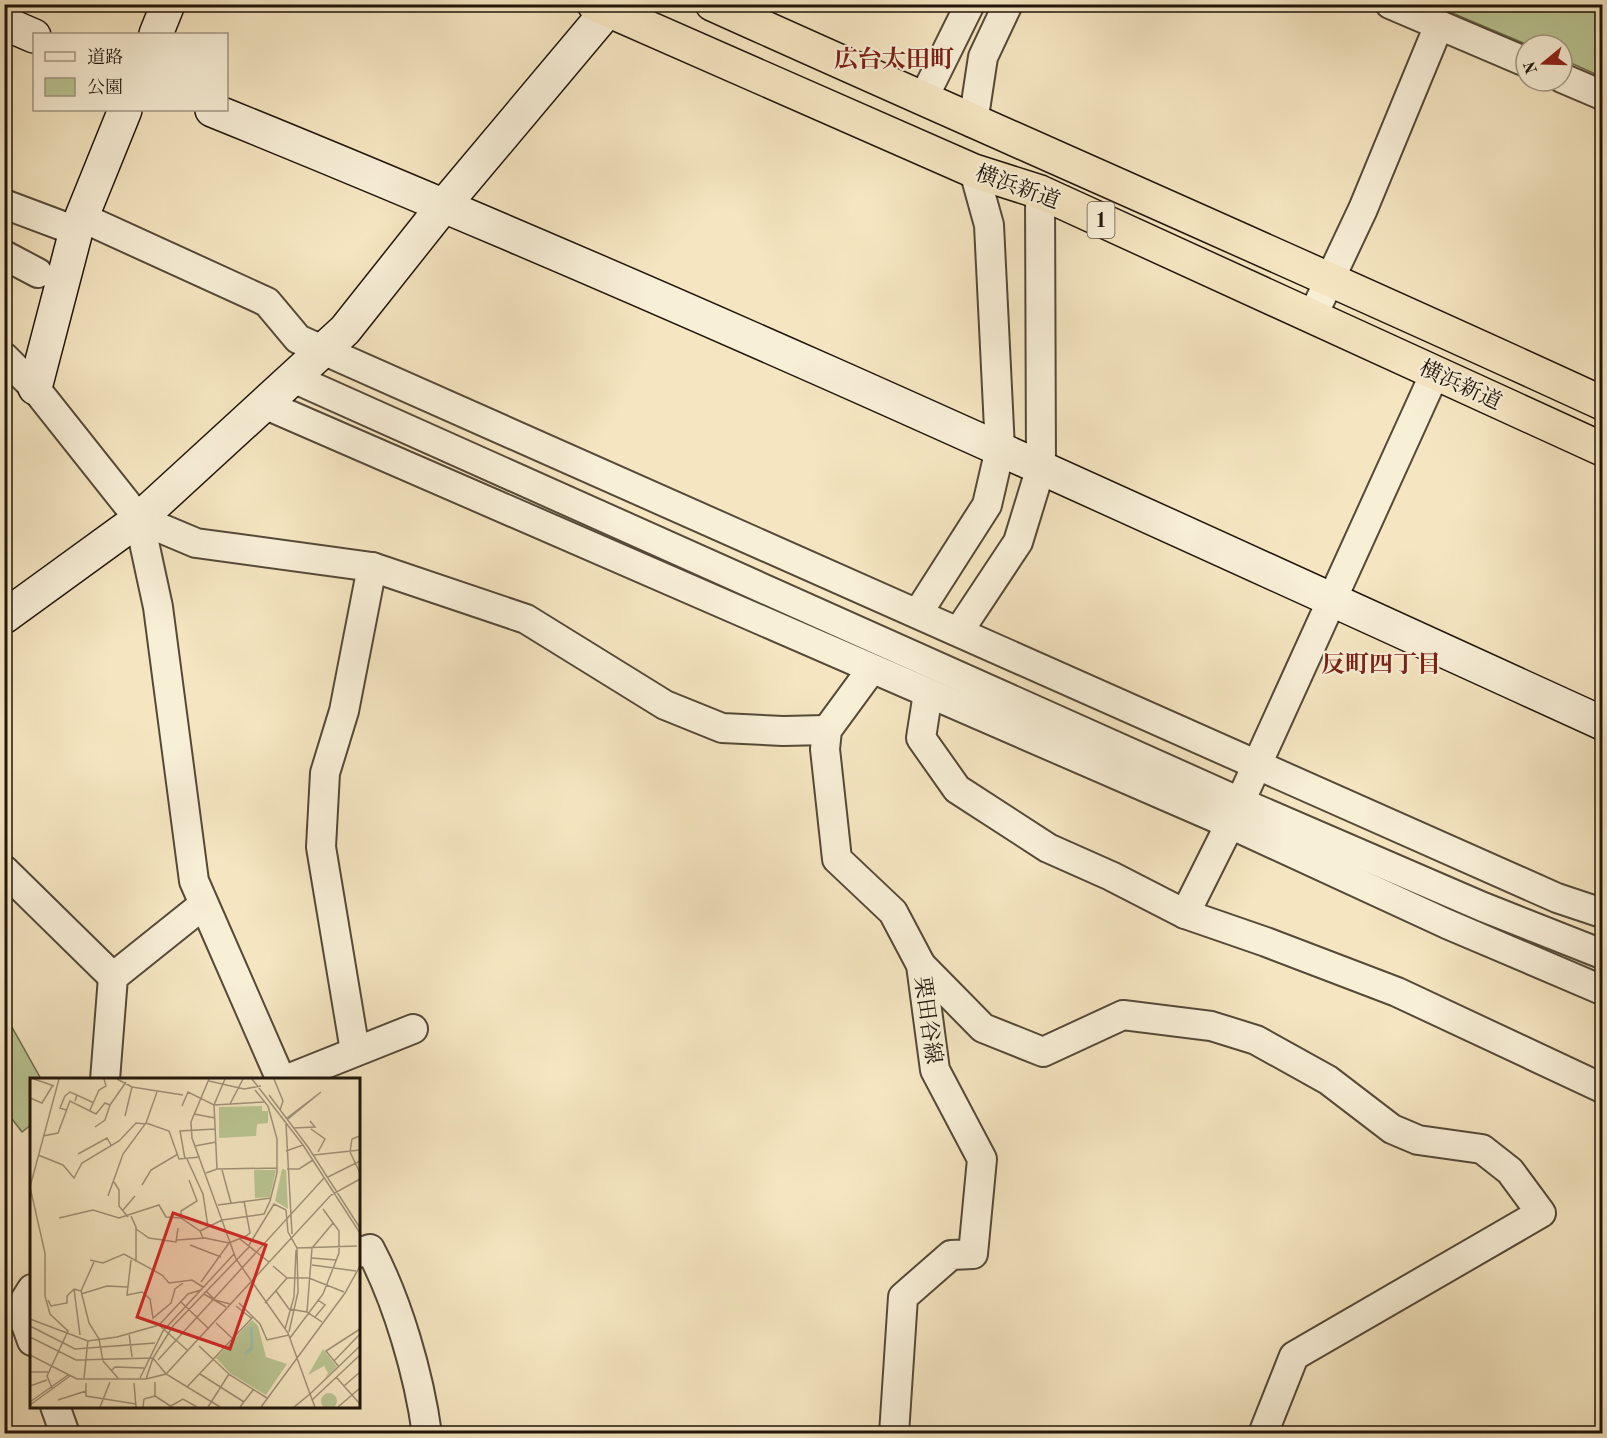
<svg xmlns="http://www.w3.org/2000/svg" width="1607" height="1438" font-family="'Old Standard TT','Noto Serif JP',serif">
<rect width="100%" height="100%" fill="#f5e6c1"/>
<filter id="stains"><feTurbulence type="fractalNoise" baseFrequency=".00333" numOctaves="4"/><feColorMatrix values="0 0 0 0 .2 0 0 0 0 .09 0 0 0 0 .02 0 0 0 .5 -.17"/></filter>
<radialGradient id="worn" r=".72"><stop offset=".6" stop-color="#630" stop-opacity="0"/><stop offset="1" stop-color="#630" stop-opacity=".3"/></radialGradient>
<g fill="#bac694" stroke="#6d6e4f" stroke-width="1.5">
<polygon points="1433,5 1602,5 1602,77 1562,59 1562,45 1528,45"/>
<polygon points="4,1013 41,1079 32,1080 31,1125 22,1132 5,1110"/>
</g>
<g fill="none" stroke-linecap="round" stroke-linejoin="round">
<g stroke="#554938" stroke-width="32">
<g id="street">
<polyline points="1390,4 1526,62"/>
<polyline points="1562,78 1602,95"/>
<polyline points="923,99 970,4"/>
<polyline points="973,123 983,57 1008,4"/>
<polyline points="4,204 76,231"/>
<polyline points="81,217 267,302 298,339 1557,898 1602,913"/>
<polyline points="4,255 38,273"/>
<polyline points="1313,315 1363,209 1439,25"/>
<polyline points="4,357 35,388 139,519 158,607 194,881 281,1080"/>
<polyline points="293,378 1240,802 1483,907 1602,954"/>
<polyline points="264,404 1230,824 1447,924 1602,990"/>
<polyline points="139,519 196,543 372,567 526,619 665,705 722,728 783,731 827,730"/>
<polyline points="918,613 987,505 1000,449 989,225 974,171"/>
<polyline points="959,631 1018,542 1041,467 1040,192"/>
<polyline points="871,670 827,730 825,749 837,859 893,912 921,965 935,1070 982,1159 973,1254 951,1255 903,1297 894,1434"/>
<polyline points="928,693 921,738 957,789 1048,848 1111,876 1185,914 1266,942 1397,992 1602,1088"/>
<polyline points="4,870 113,977"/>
<polyline points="1185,914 1230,824 1435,373"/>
<polyline points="921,965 983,1028 1043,1052 1123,1015 1211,1026 1256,1040 1328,1080 1392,1129 1418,1140 1482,1149 1510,1171 1541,1213 1294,1356 1263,1434"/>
<polyline points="355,1051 321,847 325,773 344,711 372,567"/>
<polyline points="105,1080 113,977 203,905"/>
<polyline points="285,1080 413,1029"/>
<path d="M358,1253L370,1249C398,1302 419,1375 427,1434"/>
<polyline points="32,1289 20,1308 32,1341"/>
<polyline points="55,1406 65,1434"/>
</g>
</g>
<g stroke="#20150a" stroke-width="36">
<g id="secondary">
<polyline points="4,23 34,36"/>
<polyline points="156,34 168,4"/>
<path d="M212,110C682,300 1141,513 1602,723"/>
<polyline points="35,388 76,231 125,110"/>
<polyline points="4,617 139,519 345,330 445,204 613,4"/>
</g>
</g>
<g stroke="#20150a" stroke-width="36">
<g id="highway">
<polyline points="594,4 974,171 1040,192 1602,449"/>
<path d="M712,4C1009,138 1307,267 1602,403"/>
</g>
</g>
<use href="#street" stroke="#f8efd7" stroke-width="28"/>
<use href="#secondary" stroke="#f8efd7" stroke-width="33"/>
<use href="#highway" stroke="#f5e6c1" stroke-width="33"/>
</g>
<g text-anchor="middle" stroke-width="4.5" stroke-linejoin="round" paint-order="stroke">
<rect fill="#f8efd7" stroke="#615648" stroke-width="1.5" x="1087.5" y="202" width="27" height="36" rx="4.5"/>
<g font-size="21" font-weight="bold" fill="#20150a">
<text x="1101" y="227">1</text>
</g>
<g font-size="22" fill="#20150a" stroke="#f8efd7">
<text transform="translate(1018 186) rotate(20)" y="8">横浜新道</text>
<text transform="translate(1461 384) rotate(25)" y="8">横浜新道</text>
<text transform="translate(929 1020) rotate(82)" y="8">栗田谷線</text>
</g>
<g font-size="24" font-weight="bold" fill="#7a1f14" stroke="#f8efd7">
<text x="894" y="67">広台太田町</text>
<text x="1381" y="672">反町四丁目</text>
</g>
</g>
<g transform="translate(30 1078)">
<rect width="330" height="330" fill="#f5e6c1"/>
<path d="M232,28V33H238V45L227,46L226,58L189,60V29ZM252,91L256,92L258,131L245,123ZM224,92H246L240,119L225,120ZM222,242L228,248L236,279L257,286L236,317L200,295L186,280ZM293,271L307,289L295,300L298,295L294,288L278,297ZM291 323a8 8 0 1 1 16 0a8 8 0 1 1-16 0Z" fill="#bac694"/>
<path fill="none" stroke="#9dc0ad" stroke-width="3" d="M215,276L222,270L221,249"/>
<path fill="none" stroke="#a09278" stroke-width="1.5" d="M4,1L24,8M87,1L102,9L153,17M179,1L161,44L162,60L206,181L258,255L280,316L330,268M222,1L273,67L330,155M244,1L253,23L250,32M179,3L214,11L231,8M239,17L278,69L330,150M0,20L12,25L23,7M45,23L47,17L64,25M200,26L213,1M80,27L96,4M152,28L158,14L184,27L234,24M36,32L30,30L35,18L40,14L47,17M60,32L69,12L76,8L74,1M164,36L185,40M95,38L102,9M257,40L291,14L258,41M116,45L139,53L149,81L170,79M256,46L262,156M263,50L285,49L280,43M281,51L295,61L288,74M13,58L28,55L40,23L66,36L75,25L80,27L75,42L65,49M330,58L322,61L320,74L330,95M165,68L186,64M256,73L273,67M48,76L77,60L81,67M8,77L33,87L44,100L52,85L89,63L106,45L116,46M284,77L330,72M155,81L150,53L185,51M157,81L173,116L178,149M187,91L184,27L195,1M257,91H269L283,82M192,92L201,125M176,95L187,91L247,90M298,99L330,83M84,104L89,112V128L98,139M112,107L121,92L148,76M78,118L93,76L116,45L127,14M188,127L241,120M93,132L105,118M256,132L258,154L267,170L327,168M101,138L106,149V184M29,140L63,132L89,140L129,127L136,139L151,140L170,153L173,160M151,140V133L167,123L159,102M106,151L119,160L146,164L148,150M170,153L192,142L234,136L240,123L247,95V61L238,28L225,12M210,161L239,184M147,162L175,160L199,165L216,158L220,155L214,123M160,167L191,179M219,167L244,126L256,132M282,180L306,182M60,182L73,185L94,176L132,197L139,205L162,202L173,209M101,182L97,217L112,214L120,221L123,240L141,225L145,211L153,205M282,187L326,193M243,188L257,200H279L314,214M171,204L199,165M44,211L51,213L59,245L69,261L73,283L88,300M44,211L50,257M51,213L64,184M176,213L185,222L200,226M246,213L259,231L277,234M51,216L77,208L98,209M174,216L196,229M18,222L21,228L37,225V218L44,211M151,224L179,251M209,225L230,246L237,262L259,257M235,225L257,200M206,228L221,240M285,239L295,227L288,222M0,241L58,263L87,259L129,247L158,216L171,212M292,244L277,234L282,170L303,145M186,245L202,260M129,247L157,272M0,248L45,271L125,265M255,251L264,219L266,172M259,254L268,214L267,170M99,255L102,279M0,259L46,282L123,280L136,296L190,329M260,260L293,216L309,175V153L293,131M169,268L200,297L237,320M0,277L47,301H116L136,296L301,117L330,101M56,281L58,262M128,282L294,100M304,283L330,256M309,289L296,273L330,251M81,293L85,289L114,290M0,294H19M170,296L214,324M306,299L330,326M54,300L56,281M110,300L133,253L204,176M116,301L123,280L143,248L220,168M125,304V318L142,329M56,305V318L106,326M104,305L106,329M0,308L17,302M314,308L330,294M157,309L223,239M22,310L17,298L38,253L20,236L15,218V175L0,109L29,1M28,322L56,313M282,322L330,277M0,324L38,297M0,327L40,298M70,329L80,304M113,329L114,321L125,318M139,329L153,321L167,329M178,329L199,296M210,329L223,312M231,329L315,215L330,188M264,329L280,316L285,329M308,329L330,310"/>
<path fill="#d62828" fill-opacity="0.15" stroke="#d62828" stroke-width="3" d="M143,135L236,167L200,271L107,239Z"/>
<rect width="330" height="330" fill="none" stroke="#20150a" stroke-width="3"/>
</g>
<rect width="1607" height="1438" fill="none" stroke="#f5e6c1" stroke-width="24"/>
<rect x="6" y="6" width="1595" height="1426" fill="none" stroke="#20150a" stroke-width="3"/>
<rect x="12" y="12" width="1583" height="1414" fill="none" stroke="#20150a" stroke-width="1.5"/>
<rect x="33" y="33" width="195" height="78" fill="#f8efd7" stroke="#a29885" stroke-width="1.5"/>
<rect x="45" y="52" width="30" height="9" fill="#f8efd7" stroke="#a29885" stroke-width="1.5"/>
<text x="87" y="63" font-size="18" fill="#20150a">道路</text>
<rect x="45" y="78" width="30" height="18" fill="#bac694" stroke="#a29885" stroke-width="1.5"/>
<text x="87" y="93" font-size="18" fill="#20150a">公園</text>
<g transform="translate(1544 63) rotate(251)"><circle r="28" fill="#f8efd7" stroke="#a29885" stroke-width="1.5"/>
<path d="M0-4.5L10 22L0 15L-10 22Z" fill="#8f2418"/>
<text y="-9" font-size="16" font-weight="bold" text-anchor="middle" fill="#20150a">N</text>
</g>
<rect width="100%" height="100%" filter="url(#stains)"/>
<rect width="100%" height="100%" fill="url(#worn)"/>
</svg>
